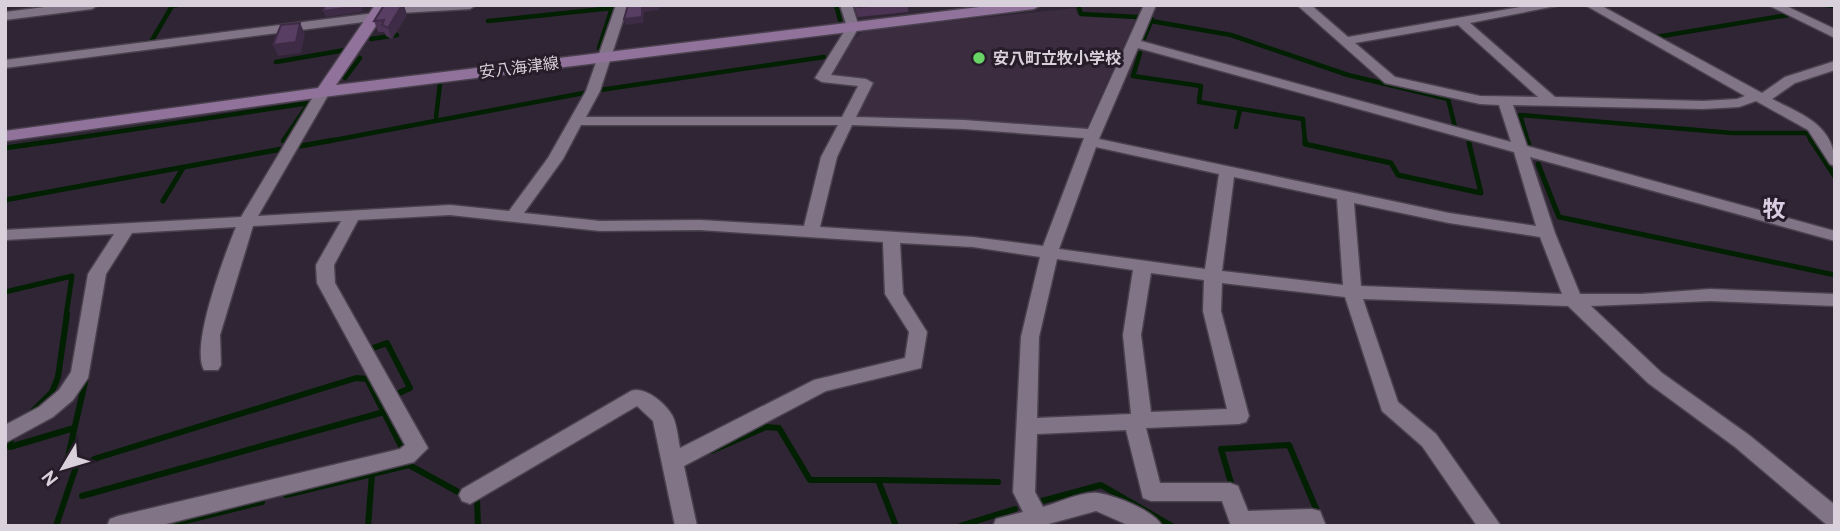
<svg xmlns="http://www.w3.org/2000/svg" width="1840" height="531" font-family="Overpass,'Noto Sans JP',sans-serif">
<rect width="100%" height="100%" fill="#302534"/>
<polygon fill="#3b2c40" points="1075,8 1078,15 1136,18 1086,129 1082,131 1020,123 857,118 854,115 872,81 830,74 849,43 865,30"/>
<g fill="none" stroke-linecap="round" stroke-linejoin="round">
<g stroke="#012002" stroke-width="4.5">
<polyline points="836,5 840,20"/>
<polyline points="1825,5 1835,6"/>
<polyline points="1079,8 1081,14 1137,17"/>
<polyline points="488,21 612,8 599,48"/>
<polyline points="1151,21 1231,35 1348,75 1448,99 1455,127"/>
<polyline points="1656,37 1788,15"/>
<polyline points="371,39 397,35"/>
<polyline points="1143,41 1152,19"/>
<polyline points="144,43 151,42 172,6 178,5"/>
<polyline points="1140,53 1133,76 1201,86 1199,102 1303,119 1305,142"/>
<polyline points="276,62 345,50"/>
<polyline points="345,78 360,58"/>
<polyline points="600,90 824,57"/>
<polyline points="436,117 440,84"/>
<polyline points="1236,127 1240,109"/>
<polyline points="49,142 309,103 283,141"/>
<polyline points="324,142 589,92"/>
<polyline points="1528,142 1520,115 1732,133 1807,133 1812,142"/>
</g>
<g stroke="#012002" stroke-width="5">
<polyline points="1305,140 1305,144 1391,163 1398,175 1481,193 1469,143"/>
<polyline points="1527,140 1529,145"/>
<polyline points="1811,140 1835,177"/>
<polyline points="295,147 334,140"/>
<polyline points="5,148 61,140"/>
<polyline points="1538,164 1559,217 1835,275"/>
<polyline points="5,200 282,149"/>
<polyline points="163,201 183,168"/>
<polyline points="5,292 72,276 66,316"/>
</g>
<g stroke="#012002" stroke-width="6">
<polyline points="373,348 387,343 410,388 399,393"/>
<polyline points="33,411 52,392 58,377 67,314"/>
<polyline points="11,439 10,447 74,428"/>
<polyline points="711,451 766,427 779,428 810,480 878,480 896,526"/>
<polyline points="94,459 356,378 367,379 402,448"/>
<polyline points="878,480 998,482"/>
<polyline points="1232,486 1221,449 1289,445 1317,511"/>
<polyline points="286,495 409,465 460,493"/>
<polyline points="82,496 384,412"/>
<polyline points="477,499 478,526"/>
<polyline points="1042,501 1101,485 1172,526"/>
<polyline points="56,526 79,458 67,461 86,378"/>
<polyline points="165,526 262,502"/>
<polyline points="368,526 372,474"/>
<polyline points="960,526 1015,509"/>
</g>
<g stroke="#4a414e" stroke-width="3">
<g id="street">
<polygon points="61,5 98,5 92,9 5,20 5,12"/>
<polygon points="402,5 476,5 470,9 383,14 377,10 383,6"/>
<path d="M616,5H628L600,91L586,117H842L858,86L822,82L815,78L847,27L840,5H852L859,27L831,75L866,79L873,83L856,117L964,120L1088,129L1144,5H1156L1141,41L1511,142L1499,105L1480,104L1385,83L1297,5H1311L1348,37L1532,5H1561L1470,23L1555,97L1703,101L1737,99L1745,96L1585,5H1600L1762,93L1785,77L1835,61V70L1795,83L1772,99C1803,115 1835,125 1835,166L1830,164L1808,130L1756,101L1739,107L1703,109L1513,105L1527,146L1835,231V241L1530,157L1555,233L1580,294H1641L1710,289L1835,294V306L1710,301L1591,306L1662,373L1749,435L1835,505V526L1827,525L1735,447L1648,383L1568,306L1363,299L1398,402L1436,434L1501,526H1477L1422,446L1382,411L1345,297L1222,283L1221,311L1249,416L1246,422L1239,424L1146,428L1160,483H1230L1238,486L1248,511L1312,509L1320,511L1326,526H1231L1222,501H1151L1143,498L1126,430L1037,434L1035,492L1043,507C1058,503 1082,491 1098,493C1114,495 1155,511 1162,526H1130L1096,511L1041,526H993L996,519L1023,512L1013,492L1021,337L1040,257L973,247L900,243L903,294L927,332L921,368L826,391L684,466L697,526H675L653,421L637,406L470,504L462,501L459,495L462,489L631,391C645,386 665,403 672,415C677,424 678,438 680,448L814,380L905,358L909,332L885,294L883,242L700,230L600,231L450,215L358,220L334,265L335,283L428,448L414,462L158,526H107L110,519L118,516L400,449L405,445L317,283L316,265L341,221L253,226L220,335L221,365L218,370H204C190,346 225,254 236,227L132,233L106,274L88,378L73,400L53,417L5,443V425L39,407L59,390L71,372L88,274L114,234L5,240V230L241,217L316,92L323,88L330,92L258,216L450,205L509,211L548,158L586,91ZM1458,25L1538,97L1480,96L1395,77L1355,43ZM1138,48L1514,152L1536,226L1449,213L1099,139ZM581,125H838L821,157L804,226L700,220L600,221L524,213L563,159ZM852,125L964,129L1084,138L1043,246L973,237L820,227L837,157ZM1096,147L1219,174L1205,269L1059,249ZM1234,177L1337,199L1343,285L1222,271ZM1354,203L1449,223L1540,237L1562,294L1361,286ZM1057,259L1133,270L1123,335L1131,414L1037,418L1039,337ZM1151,273L1204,280L1203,311L1227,409L1151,412L1141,335Z"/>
<polygon points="1768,5 1784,5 1835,29 1835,38"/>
<polygon points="375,13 381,17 379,20 5,68 5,60"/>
</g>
</g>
<g stroke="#4a414e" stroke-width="3">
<polygon id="secondary" points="375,5 390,5 336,85 996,5 1041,5 1034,9 323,97 5,141 5,131 318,88"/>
</g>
<use href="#street" fill="#817486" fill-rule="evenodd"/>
<use href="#secondary" fill="#90729b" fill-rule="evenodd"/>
</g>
<g fill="#4c3554">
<polygon points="854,5 908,5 908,12 858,17"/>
<polygon points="935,5 965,5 936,7"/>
<polygon points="407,15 392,39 386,36 384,32 378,32 374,21"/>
</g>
<g fill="#3e2b45">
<polygon points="360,5 363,5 362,12 326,17 323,11"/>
<polygon points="402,5 404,5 407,15 392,39 388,28"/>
<polygon points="659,5 659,10 644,12 643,23 625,25 624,19 642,6"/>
<polygon points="300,23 305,34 301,53 278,56 273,45"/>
</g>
<g fill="#583e62" stroke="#3e2b45" stroke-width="2">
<polygon points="325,5 360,5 360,6 323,11"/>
<polygon points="384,5 402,5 388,28 382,25 384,20 374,21"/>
<polygon points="628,5 650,5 642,6 642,17 624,19"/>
<polygon points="857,5 883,5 858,7"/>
<polygon points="300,23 296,42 273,45 281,25"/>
</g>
<circle fill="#68d465" stroke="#261c2a" stroke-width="2.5" cx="979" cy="58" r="7"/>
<g text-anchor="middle" stroke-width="6" stroke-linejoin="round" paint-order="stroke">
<g font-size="16" font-weight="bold" fill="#d8d1db" stroke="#261c2a" text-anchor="start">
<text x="993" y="64">安八町立牧小学校</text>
</g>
<g font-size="16" fill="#d8d1db" stroke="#261c2a">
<text transform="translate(519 67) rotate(-7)" y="6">安八海津線</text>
</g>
<g font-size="23" font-weight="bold" fill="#dccee2" stroke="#261c2a">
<text x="1774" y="217">牧</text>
</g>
</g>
<rect width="1840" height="531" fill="none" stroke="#d8d1db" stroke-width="14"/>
<g transform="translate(63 468) rotate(232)" stroke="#261c2a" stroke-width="5" paint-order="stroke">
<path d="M0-5L12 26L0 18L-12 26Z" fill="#d8d1db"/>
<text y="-10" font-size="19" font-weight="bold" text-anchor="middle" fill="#d8d1db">N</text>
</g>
</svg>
